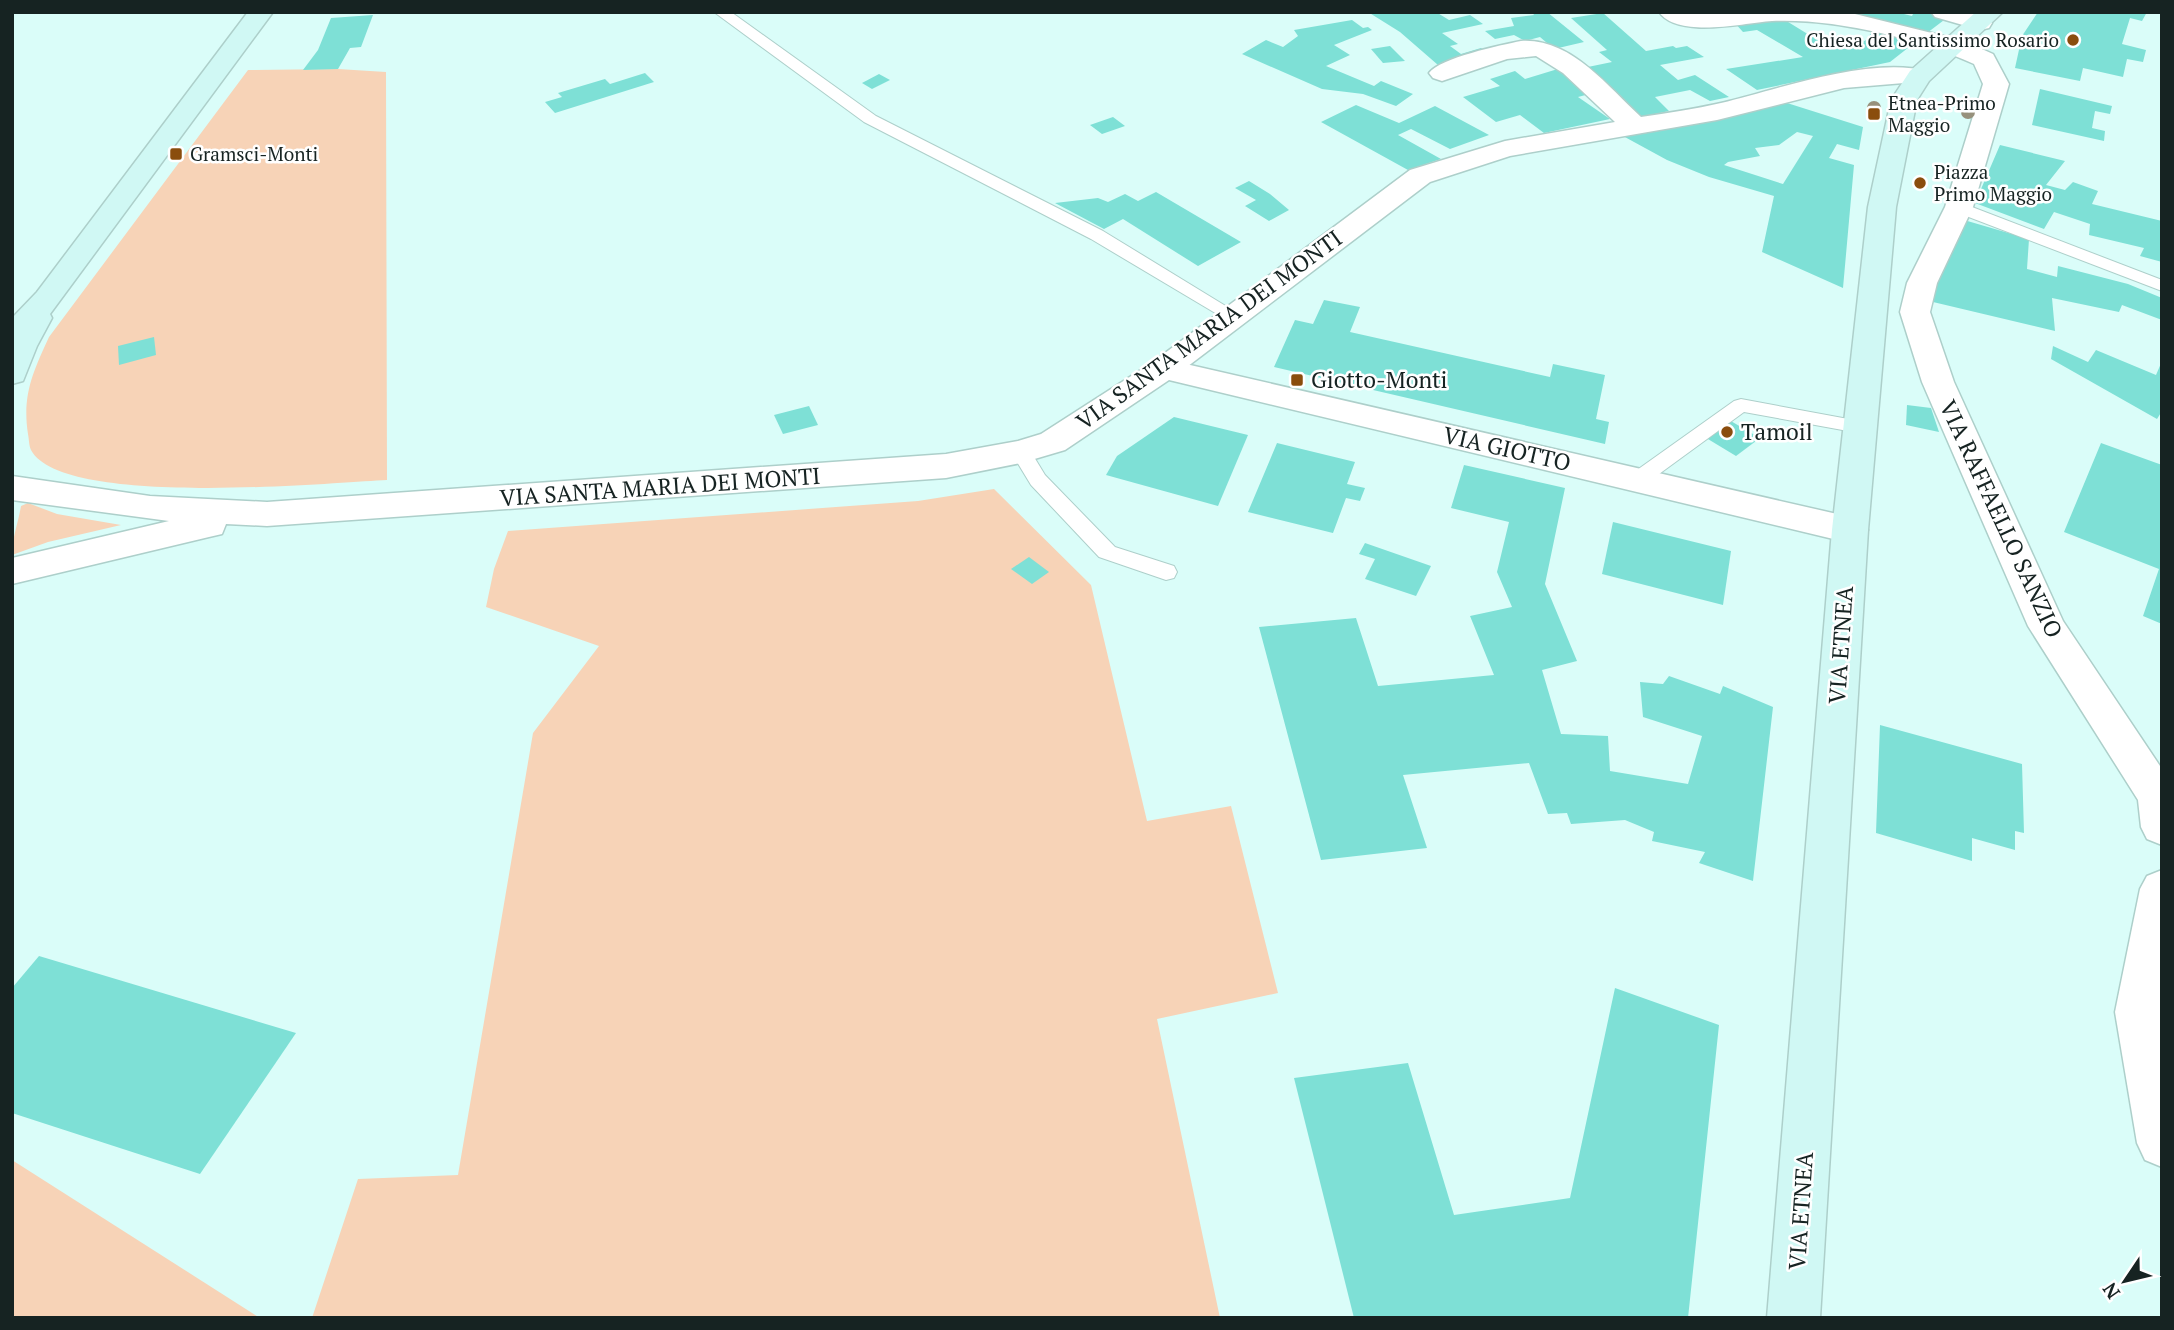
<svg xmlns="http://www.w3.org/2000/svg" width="2174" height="1330" font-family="'PT Serif',serif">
<rect width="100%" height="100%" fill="#dafdf9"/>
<g fill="#f7d3b7">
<path d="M338,69L386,72L387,480C325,483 62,508 31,450C29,446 29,439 28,434C22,395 33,372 49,337L248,70Z"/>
<polygon points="994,489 1091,585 1147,821 1231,806 1278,993 1157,1019 1220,1318 312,1318 358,1179 458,1175 533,733 599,646 486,607 494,569 508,531 918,501"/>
<path d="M28,503L57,514L121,525L48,542L12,555C12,538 18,524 21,506Z"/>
<polygon points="12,1160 260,1318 12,1318"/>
</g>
<g fill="#7ee0d6" fill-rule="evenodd">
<polygon points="1368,12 1436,12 1449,20 1470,15 1483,24 1442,33 1458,44 1450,46 1461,54 1481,48 1487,53 1438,65 1400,32"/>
<polygon points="1532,12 1547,12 1584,42 1554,49 1540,37 1525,41 1514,35 1495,39 1485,31 1514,26 1511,18 1534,15"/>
<polygon points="1837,12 1896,12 1912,16 1914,12 1931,12 1948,17 1927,33"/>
<polygon points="2038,12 2147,12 2142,21 2130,18 2122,44 2146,50 2143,62 2127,59 2123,77 2083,68 2080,81 2015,68 2022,36"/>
<polygon points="1603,13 1646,51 1673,46 1676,48 1687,46 1704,57 1660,65 1678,80 1695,75 1729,97 1710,101 1690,90 1655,97 1669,111 1638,118 1583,68 1612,62 1599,52 1607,50 1571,18"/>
<polygon points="373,15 361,47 350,48 338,69 303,70 318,50 331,18"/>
<polygon points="1780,17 1832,49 1849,35 1865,41 1875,28 1918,40 1890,62 1757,90 1726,69 1803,57 1757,30 1743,32 1733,21"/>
<polygon points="1352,20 1363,28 1368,27 1372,30 1334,45 1350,55 1326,66 1374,86 1381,81 1413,94 1396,106 1363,94 1322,89 1242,54 1266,40 1283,47 1298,36 1294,30"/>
<polygon points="1390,46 1405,61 1383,63 1371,49"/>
<polygon points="1561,68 1593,93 1578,97 1610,119 1544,133 1520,115 1496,122 1463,97 1500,86 1490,79 1515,71 1525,79"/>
<polygon points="645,73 654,82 555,113 545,102 562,97 558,93 605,79 610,84"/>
<polygon points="879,74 890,80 872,89 862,83"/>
<polygon points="2040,89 2112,106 2110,114 2095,111 2092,128 2105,131 2104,141 2032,125"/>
<path d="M1787,103L1863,127L1859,150L1837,144L1829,158L1854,165L1843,288L1762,252L1774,196L1709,177L1667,160L1623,136L1722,119ZM1797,132L1813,136L1783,184L1724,165L1728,162L1760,156L1755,148L1779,145Z"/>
<polygon points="1356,105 1399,123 1435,106 1489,135 1450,149 1411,129 1398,135 1441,159 1408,170 1321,122"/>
<polygon points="1113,117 1125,126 1102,134 1090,125"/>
<polygon points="2000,145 2065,161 2046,185 2065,190 2073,182 2098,191 2092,204 2162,221 2162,262 2140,256 2144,248 2089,235 2090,224 2054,212 2044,229 1975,203"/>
<polygon points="1249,181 1270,194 1289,210 1269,221 1245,206 1256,200 1235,188"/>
<polygon points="1156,192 1241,242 1198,266 1123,219 1104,229 1055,203 1098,198 1108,202 1125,194 1138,201"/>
<polygon points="1964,220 2029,239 2027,269 2057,277 2058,266 2128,284 2162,298 2162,320 2122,305 2119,312 2052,298 2055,331 1933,302 1934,286"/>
<polygon points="1324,300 1360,307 1350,332 1550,377 1553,364 1605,375 1596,419 1609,422 1605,444 1274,367 1295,320 1313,324"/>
<polygon points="154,337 156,355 119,365 118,346"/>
<polygon points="2053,346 2088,362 2096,350 2156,375 2162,361 2162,411 2157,419 2051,359"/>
<polygon points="1907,405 1931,408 1939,432 1906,425"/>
<polygon points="809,406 818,425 783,434 774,415"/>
<polygon points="1717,413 1760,438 1736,456 1693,430"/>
<polygon points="1174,417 1248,435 1218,506 1106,475 1117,456"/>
<polygon points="1277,443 1355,462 1347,484 1365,488 1360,501 1346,498 1333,533 1248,512"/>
<polygon points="2101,443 2162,465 2162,624 2143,616 2159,569 2064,532"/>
<polygon points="1464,465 1565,488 1545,584 1577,661 1542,670 1561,734 1608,736 1610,771 1688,784 1702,736 1643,717 1640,682 1663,684 1669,676 1720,694 1723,686 1773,707 1753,881 1699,863 1705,852 1652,841 1654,832 1625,820 1571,824 1567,813 1548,814 1529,763 1403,775 1427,848 1321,860 1259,627 1356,618 1378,686 1494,675 1470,616 1512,607 1497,572 1509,522 1451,508"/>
<polygon points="1613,522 1731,551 1723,605 1602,574"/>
<polygon points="1365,543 1431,566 1416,596 1365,579 1375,559 1359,554"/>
<polygon points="1029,557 1049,572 1032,584 1011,569"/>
<polygon points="1880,725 2022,764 2024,833 2015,831 2015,850 1972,838 1972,861 1876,833"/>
<polygon points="39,956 296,1033 200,1174 12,1113 12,988"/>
<polygon points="1615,988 1719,1025 1688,1318 1354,1318 1294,1078 1408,1063 1454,1215 1570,1198"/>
</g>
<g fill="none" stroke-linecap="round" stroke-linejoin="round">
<g stroke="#adcfca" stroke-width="2">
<g id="service">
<polygon points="714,12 731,12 876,116 1103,231 1242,316 1239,320 1227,320 1091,239 864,122"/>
<polygon points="1959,202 2162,280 2162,291 1953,211 1951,207 1953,203"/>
<polygon points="1741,399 1859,421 1866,422 1869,427 1866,432 1859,433 1744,412 1644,485 1630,485 1627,480 1630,475 1734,401"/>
<polygon points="1021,445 1028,447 1045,475 1115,547 1174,566 1177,572 1174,578 1166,580 1099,557 1031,485 1011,452 1014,447"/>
</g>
</g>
<g stroke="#adcfca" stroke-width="3">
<g id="minor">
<path d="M1659,12L1855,14L1964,41L1993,54L2009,84L1973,207L1937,283L1930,312L1954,382L2063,621L2162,769V845L2147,839L2141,827L2138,800L2028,626L1922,382L1900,312L1907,283L1945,207L1983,84L1974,64C1917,38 1833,18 1772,21C1744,23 1678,39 1659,12Z"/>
<path d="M1931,12C1949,12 1981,7 1992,23L1989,28L1980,30L1935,17Z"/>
<path d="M1521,41C1571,38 1607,86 1641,117C1668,113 1695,109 1721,103C1780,89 1869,56 1928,71L1932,76L1928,81L1844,88L1717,120L1510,156L1430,182L1175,376L1164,379L1153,376L1148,369L1153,362L1410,170L1505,141L1615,122L1563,73L1536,56L1507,59L1442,81L1433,78L1429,73C1440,58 1501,45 1521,41Z"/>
<polygon points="2162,870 2162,1167 2145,1160 2137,1143 2115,1012 2140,889 2147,876"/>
</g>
</g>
<g stroke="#adcfca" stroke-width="3">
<polygon id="tertiary" points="1164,359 1850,517 1863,521 1868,530 1863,539 1850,543 1169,380 1065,450 1021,463 946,478 267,526 226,524 222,534 209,537 12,584 12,558 169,521 12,500 12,476 150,496 267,502 946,454 1018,441 1041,434 1153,362"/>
</g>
<g stroke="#adcfca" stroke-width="3">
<g id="secondary">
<polygon points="248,12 273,12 50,314 52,318 37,346 23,381 12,384 12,318 37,292"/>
<polygon points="1976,12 2003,12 1929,81 1917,100 1896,207 1868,530 1820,1318 1767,1318 1832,530 1868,207 1891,100 1910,71"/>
</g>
</g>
<use href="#service" fill="#fff" fill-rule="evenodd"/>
<use href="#minor" fill="#fff" fill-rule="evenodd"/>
<use href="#tertiary" fill="#fff" fill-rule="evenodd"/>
<use href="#secondary" fill="#d0f8f4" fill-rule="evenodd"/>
</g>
<g fill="#97917c">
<circle cx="1874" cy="108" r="7"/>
<circle cx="1968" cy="112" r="7"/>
</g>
<g fill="#8a4d0d" stroke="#fff" stroke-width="2.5">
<circle cx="2073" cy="40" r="7"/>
<rect x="1867" y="107" width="14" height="14" rx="3.5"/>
<rect x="169" y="147" width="14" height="14" rx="3.5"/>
<circle cx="1920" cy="183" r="7"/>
<rect x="1290" y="373" width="14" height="14" rx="3.5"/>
<circle cx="1727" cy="432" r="7"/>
</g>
<g text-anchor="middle" stroke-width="5" stroke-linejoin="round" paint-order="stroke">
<g font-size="19" fill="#162322" stroke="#fff" text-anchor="start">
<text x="2059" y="47" text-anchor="end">Chiesa del Santissimo Rosario</text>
<text x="1888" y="110">Etnea-Primo<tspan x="1888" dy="22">Maggio</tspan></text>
<text x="190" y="161">Gramsci-Monti</text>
<text x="1934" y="179">Piazza<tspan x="1934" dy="22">Primo Maggio</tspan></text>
</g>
<g font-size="23" fill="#162322" stroke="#fff">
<text transform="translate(1209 330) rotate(-36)" y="8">VIA SANTA MARIA DEI MONTI</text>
<text transform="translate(1507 449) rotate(13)" y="8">VIA GIOTTO</text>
<text transform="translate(660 487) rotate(-4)" y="8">VIA SANTA MARIA DEI MONTI</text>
<text transform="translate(2001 519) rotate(65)" y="8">VIA RAFFAELLO SANZIO</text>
<text transform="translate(1841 645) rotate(-86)" y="8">VIA ETNEA</text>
<text transform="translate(1801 1211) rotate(-86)" y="8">VIA ETNEA</text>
</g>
<g font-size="23" fill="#162322" stroke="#fff" text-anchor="start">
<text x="1311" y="388">Giotto-Monti</text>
<text x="1741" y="440">Tamoil</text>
</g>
</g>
<rect width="2174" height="1330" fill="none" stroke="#162322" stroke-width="28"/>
<g transform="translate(2125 1281) rotate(235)" stroke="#ffffff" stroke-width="5" paint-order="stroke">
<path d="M0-5L12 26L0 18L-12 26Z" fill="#162322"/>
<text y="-10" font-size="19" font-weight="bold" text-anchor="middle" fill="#162322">N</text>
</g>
</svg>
